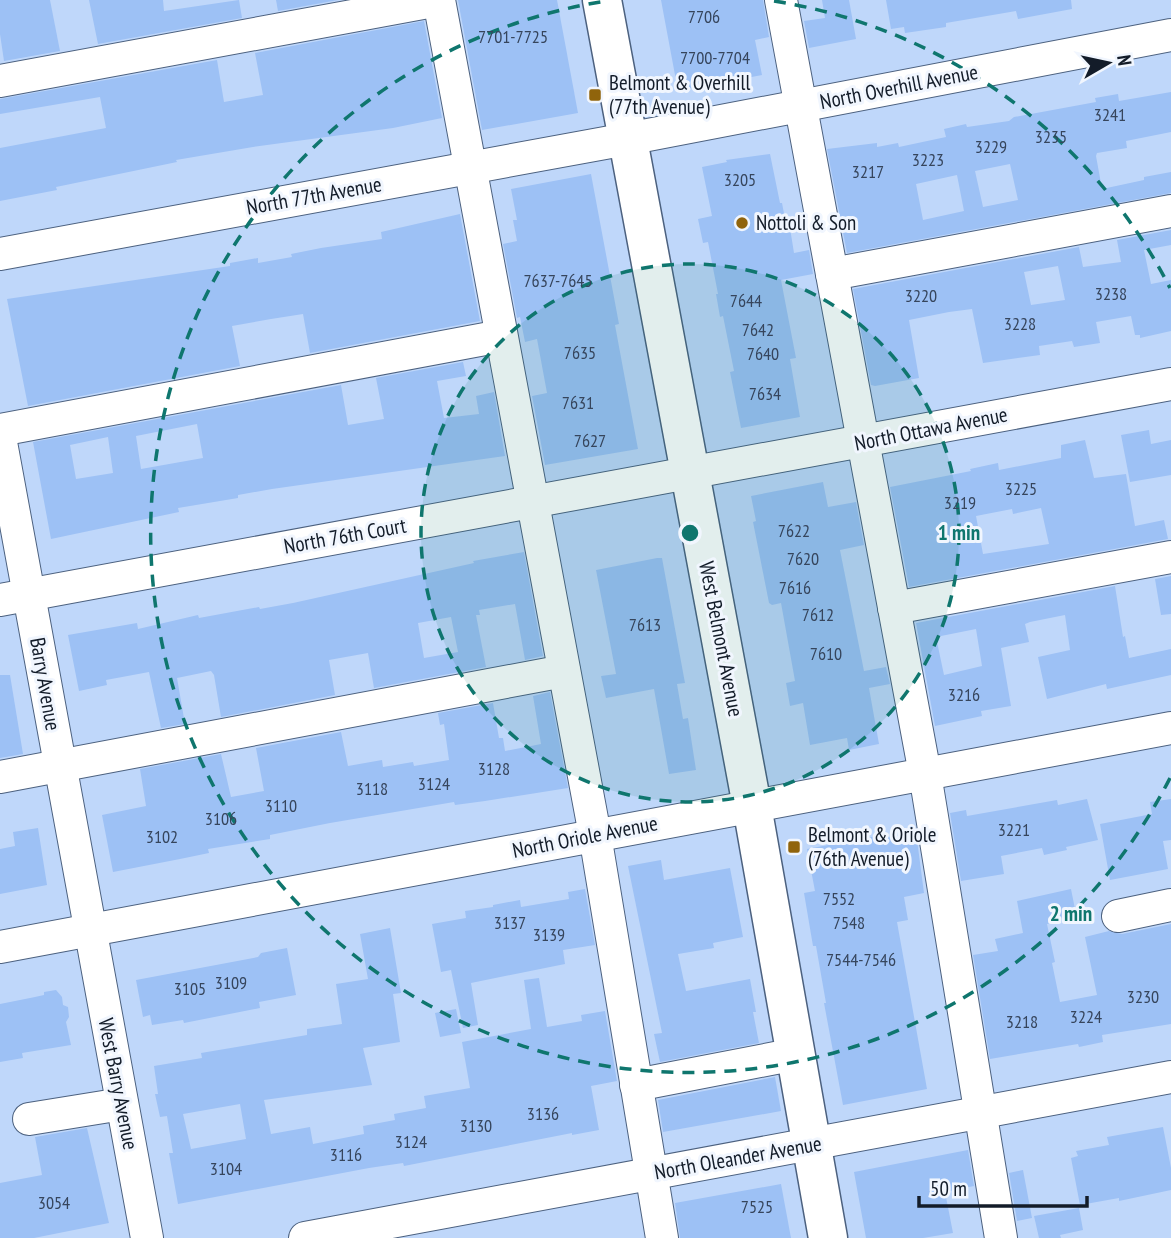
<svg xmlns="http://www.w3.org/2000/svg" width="1171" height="1238" font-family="'PT Sans Narrow',sans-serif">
<rect width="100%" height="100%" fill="#bfd7fa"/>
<g fill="#9dc1f5" fill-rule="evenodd">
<polygon points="0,0 50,0 60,51 4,61 0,34"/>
<polygon points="89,0 163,0 164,11 239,0 242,18 98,44"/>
<polygon points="276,0 338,0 278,11"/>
<polygon points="458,0 557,0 578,113 482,130"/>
<polygon points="661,0 763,0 769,37 755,40 762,75 678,91"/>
<polygon points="822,0 849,0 856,39 809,48 804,21 825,18"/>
<polygon points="886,0 1071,0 1072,9 1018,19 1016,11 946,23 946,27 905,33 904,27 891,29"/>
<polygon points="424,21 442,118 393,128 253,147 176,160 177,162 56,187 57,190 0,201 0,148 106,128 100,97 0,114 0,99 217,60 224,102 263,95 255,53"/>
<path d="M1171,92V132L1126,141L1127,148L1097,153L1096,156L1102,189L1144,180V177L1171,172V193L847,253L827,149L877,143V147L898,143L899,147L946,137L944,129L966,124L967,127L1009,121L1014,117L1096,102L1095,98L1118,94L1119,101ZM1010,164L1018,200L983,207L975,171ZM957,175L964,211L923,220L916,184Z"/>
<polygon points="770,154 780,203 782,203 787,229 790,228 794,253 809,250 813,274 781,280 796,358 790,359 800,417 741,428 730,372 734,371 723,316 720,317 716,294 718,294 708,242 703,243 698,219 712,216 702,167 727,162 726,160"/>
<polygon points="591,174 619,324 615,325 638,449 545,465 532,396 547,393 537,339 525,342 520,317 517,318 503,244 517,241 513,220 517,220 511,189"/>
<polygon points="460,214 480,321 310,353 303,314 271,319 232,326 240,366 28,406 7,299 230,266 230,263 258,258 258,263 292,257 291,254 321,248 382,239 381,232"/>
<path d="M1171,230V245L1144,250L1151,284L1171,280V331L1140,338V335H1135L1131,316L1096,322L1100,343L1074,347L1072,341L1039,346L1040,355L983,363L972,309L949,312L909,320L919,378L875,386L871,385L853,289L1079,247L1083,267L1121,262L1117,240ZM1058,266L1065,300L1031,305L1024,272Z"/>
<path d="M463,362L466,376L437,381L444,418L479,414L476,396L494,392L505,456L272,489L238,495V498L178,508L179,512L51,539L33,442L341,385L348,425L384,419L376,378ZM197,424L203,458L141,469L136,436ZM108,437L113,473L76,479L70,445Z"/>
<polygon points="1149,430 1151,444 1171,440 1171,475 1130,482 1121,435"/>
<path d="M1085,440L1094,478L1126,474L1135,526L1164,520L1168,539L909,587L890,487L971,471L970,469L998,463L999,470L1061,458V445ZM1041,508L1049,544L983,554L976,516L1012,509L1013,514Z"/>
<polygon points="823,482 828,507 856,502 864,545 840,550 864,671 886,667 890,684 869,688 879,744 849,750 847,738 810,745 803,703 790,706 786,683 795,681 781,603 772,605 769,603 753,522 756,521 751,496"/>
<path d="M524,552L543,656L525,660L515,604L479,610L480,615H476L486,667L374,688L368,653L329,660L335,695L221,717L214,675L211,671L177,678L185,724L161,728L149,672L106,680L107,685L79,691L68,635L137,623L138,629L198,615L199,618L259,607L260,609L293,603L474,563L473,561ZM451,617L458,652L424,658L418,623Z"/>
<polygon points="657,558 662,558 685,683 677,684 683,719 688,718 696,770 669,774 654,689 606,698 601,676 616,674 596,570"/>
<polygon points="1171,576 1171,614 1161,615 1155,579"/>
<path d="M1115,586L1123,637L1125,636L1129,658L1171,649V675L1107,689L1106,684L1047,699L1038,657L1070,650L1065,615L1030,622L1025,624L1029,642L1001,648L1011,706L981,711L982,716L935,726L916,623ZM976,629L982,666L944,675L936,637Z"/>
<polygon points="0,675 10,675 23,754 0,758"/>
<polygon points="550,692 568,788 485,801 455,805 454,802 330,823 270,835 270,839 208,849 209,853 180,859 113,872 102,815 146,806 140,769 221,754 231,797 264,791 256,748 341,732 348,766 382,760 383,767 413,762 414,766 449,760 444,724 440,725 438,713 493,703 499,738 503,738 505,751 541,744 533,696"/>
<polygon points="1087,799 1098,840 1066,847 1067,850 1044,855 1042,848 1001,856 1004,874 961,881 950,813 966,810 967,816 1057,800 1058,805"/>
<polygon points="1171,799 1171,840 1163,841 1168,869 1110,880 1100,824 1152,814 1150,802"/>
<polygon points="38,828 47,885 0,894 0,849 15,846 13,832"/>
<polygon points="916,832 924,893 904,897 908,920 897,922 927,1089 843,1105 824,1003 826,1003 816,946 813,946 804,893 815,891 807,849 887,834 888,837"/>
<polygon points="661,860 664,880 730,868 743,937 713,943 714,948 678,954 686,991 750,979 756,1012 753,1012 759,1043 660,1062 654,1034 662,1033 628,866"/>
<polygon points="585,889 595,945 563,950 565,964 471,983 478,1025 463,1028 451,970 441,972 432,924 466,918 465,911 493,907 493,905 520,900 521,907 569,899 568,892"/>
<polygon points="1071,889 1077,919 1047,924 1055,962 1052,963 1060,1002 1097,995 1085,937 1109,931 1122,934 1171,924 1171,1024 1102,1035 1103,1042 1079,1047 1078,1044 990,1059 973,955 998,951 995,939 1023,933 1017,901"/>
<path d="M390,928L401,993L393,994L400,1042L363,1048L372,1085L264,1100L271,1134L310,1127L313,1144L364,1134L363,1126L395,1120L394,1114L426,1108L424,1096L470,1088L462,1042L531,1029L524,980L539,978L547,1027L582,1021L581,1015L605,1011L617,1081L591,1086L599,1130L572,1135V1133L404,1166L403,1163L369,1168L178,1204L169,1153H173L167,1116L160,1117L155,1094H158L154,1066L202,1058L201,1053L307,1035V1029L342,1024L336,984L368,979L360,934ZM240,1104L246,1139L191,1149L183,1114Z"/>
<polygon points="287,948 296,995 259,1002 260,1008 184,1023 183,1020 152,1025 150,1015 143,1017 136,980 258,957 261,953"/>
<polygon points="56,990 62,997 63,1005 68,1007 69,1017 66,1022 71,1045 22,1053 23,1058 0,1062 0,1004 35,997 44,995 44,992"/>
<polygon points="456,1009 461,1033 440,1037 435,1013"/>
<polygon points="775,1077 781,1111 663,1132 658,1100"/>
<polygon points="1163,1127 1171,1168 1171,1190 1119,1201 1119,1198 1080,1205 1071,1158 1078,1156 1076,1151 1109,1145 1107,1137"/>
<polygon points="87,1128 109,1223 34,1238 0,1238 0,1183 42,1175 35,1137"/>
<polygon points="968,1150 974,1186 945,1192 953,1233 923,1238 866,1238 854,1172"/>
<polygon points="1023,1170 1032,1218 1017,1221 1009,1173"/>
<polygon points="781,1184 791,1238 680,1238 675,1203"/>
<polygon points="1079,1208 1083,1230 1060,1235 1061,1238 1039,1238 1034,1216"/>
</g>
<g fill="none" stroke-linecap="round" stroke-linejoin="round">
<g stroke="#4c617f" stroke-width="34">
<g id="minor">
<polyline points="439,0 595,835 662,1238"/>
<polyline points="781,0 925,774 1001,1238"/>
<polyline points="0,81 439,0"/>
<polyline points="0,254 627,139 1171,35"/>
<polyline points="832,274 1171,211"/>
<polyline points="0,430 501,336"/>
<polyline points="0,437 147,1238"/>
<polyline points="0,600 1171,384"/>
<polyline points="894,608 1171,557"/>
<polyline points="0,777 564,671"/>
<polyline points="1118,916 1171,905"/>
<polyline points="0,947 1171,728"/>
<polyline points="636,1085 796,1054"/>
<polyline points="29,1119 122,1104"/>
<polyline points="305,1238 1171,1077"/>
</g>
</g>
<g stroke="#4c617f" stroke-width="41">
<polyline id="major" points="602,0 752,806 828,1238"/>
</g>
<use href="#minor" stroke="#fff" stroke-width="32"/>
<use href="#major" stroke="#fff" stroke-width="38"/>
</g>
<circle cx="690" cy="533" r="269" fill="#0f766e" fill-opacity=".12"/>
<g fill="none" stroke="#0f766e" stroke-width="3.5" stroke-dasharray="12 9">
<circle cx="690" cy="533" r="269"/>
<path d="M1170 778A539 539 0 1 1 606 1M774 1A539 539 0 0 1 1170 288"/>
</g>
<g fill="#90640c" stroke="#f1f6fe" stroke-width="2.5">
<rect x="588" y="88" width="14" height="14" rx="3.5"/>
<circle cx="742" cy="223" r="7"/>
<rect x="787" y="840" width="14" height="14" rx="3.5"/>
</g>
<g text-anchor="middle" stroke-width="6" stroke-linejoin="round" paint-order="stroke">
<g font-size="18" fill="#36455c">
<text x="704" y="23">7706</text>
<text x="513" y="43">7701-7725</text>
<text x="715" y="64">7700-7704</text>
<text x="1110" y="121">3241</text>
<text x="1051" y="143">3235</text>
<text x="991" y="153">3229</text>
<text x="928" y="166">3223</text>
<text x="868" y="178">3217</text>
<text x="740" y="186">3205</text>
<text x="558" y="287">7637-7645</text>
<text x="1111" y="300">3238</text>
<text x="921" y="302">3220</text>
<text x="746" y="307">7644</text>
<text x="1020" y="330">3228</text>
<text x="758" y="336">7642</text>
<text x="580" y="359">7635</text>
<text x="763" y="360">7640</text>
<text x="765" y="400">7634</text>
<text x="578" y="409">7631</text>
<text x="590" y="447">7627</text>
<text x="1021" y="495">3225</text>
<text x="960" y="509">3219</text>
<text x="794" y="537">7622</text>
<text x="803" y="565">7620</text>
<text x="795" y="594">7616</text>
<text x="818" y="621">7612</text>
<text x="645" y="631">7613</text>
<text x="826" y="660">7610</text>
<text x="964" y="701">3216</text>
<text x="494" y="775">3128</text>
<text x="434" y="790">3124</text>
<text x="372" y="795">3118</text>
<text x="281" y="812">3110</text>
<text x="221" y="825">3106</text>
<text x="1014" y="836">3221</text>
<text x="162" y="843">3102</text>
<text x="839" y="905">7552</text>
<text x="510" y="929">3137</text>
<text x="849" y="929">7548</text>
<text x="549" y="941">3139</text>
<text x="861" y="966">7544-7546</text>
<text x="231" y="989">3109</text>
<text x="190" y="995">3105</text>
<text x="1143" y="1003">3230</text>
<text x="1086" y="1023">3224</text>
<text x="1022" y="1028">3218</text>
<text x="543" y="1120">3136</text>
<text x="476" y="1132">3130</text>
<text x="411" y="1148">3124</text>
<text x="346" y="1161">3116</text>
<text x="226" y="1175">3104</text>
<text x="54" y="1209">3054</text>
<text x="757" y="1213">7525</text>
</g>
<g font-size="21" fill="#131c29" stroke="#f1f6fe" text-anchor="start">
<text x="609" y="90">Belmont &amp; Overhill<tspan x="609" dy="24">(77th Avenue)</tspan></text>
<text x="756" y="230">Nottoli &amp; Son</text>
<text x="808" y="842">Belmont &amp; Oriole<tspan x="808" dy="24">(76th Avenue)</tspan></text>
</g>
<g font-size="21" fill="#131c29" stroke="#f1f6fe">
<text transform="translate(899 87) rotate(-11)" y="7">North Overhill Avenue</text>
<text transform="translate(314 196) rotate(-10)" y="7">North 77th Avenue</text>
<text transform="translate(931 429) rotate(-11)" y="7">North Ottawa Avenue</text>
<text transform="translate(345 536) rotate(-10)" y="7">North 76th Court</text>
<text transform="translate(721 639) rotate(79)" y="7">West Belmont Avenue</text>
<text transform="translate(45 684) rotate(80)" y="7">Barry Avenue</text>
<text transform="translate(585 837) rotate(-11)" y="7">North Oriole Avenue</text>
<text transform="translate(118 1084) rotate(79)" y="7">West Barry Avenue</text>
<text transform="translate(738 1158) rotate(-10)" y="7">North Oleander Avenue</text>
</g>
</g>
<circle cx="690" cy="533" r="10" fill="#0f766e" stroke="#f1f6fe" stroke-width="3.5"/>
<g font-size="21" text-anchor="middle" font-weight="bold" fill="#0f766e" stroke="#f1f6fe" stroke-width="6" stroke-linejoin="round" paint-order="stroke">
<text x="959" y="540">1 min</text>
<text x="1071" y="921">2 min</text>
</g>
<g transform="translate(1108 63) rotate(81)" stroke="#f1f6fe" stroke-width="5" paint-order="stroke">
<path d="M0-5L12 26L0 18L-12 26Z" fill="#131c29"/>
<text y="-10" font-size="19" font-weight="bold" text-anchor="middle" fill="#131c29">N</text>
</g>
<path d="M919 1196v10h168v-10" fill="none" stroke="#131c29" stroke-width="3.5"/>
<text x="930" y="1196" font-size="21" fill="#131c29" stroke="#f1f6fe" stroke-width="5" paint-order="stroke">50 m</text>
</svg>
